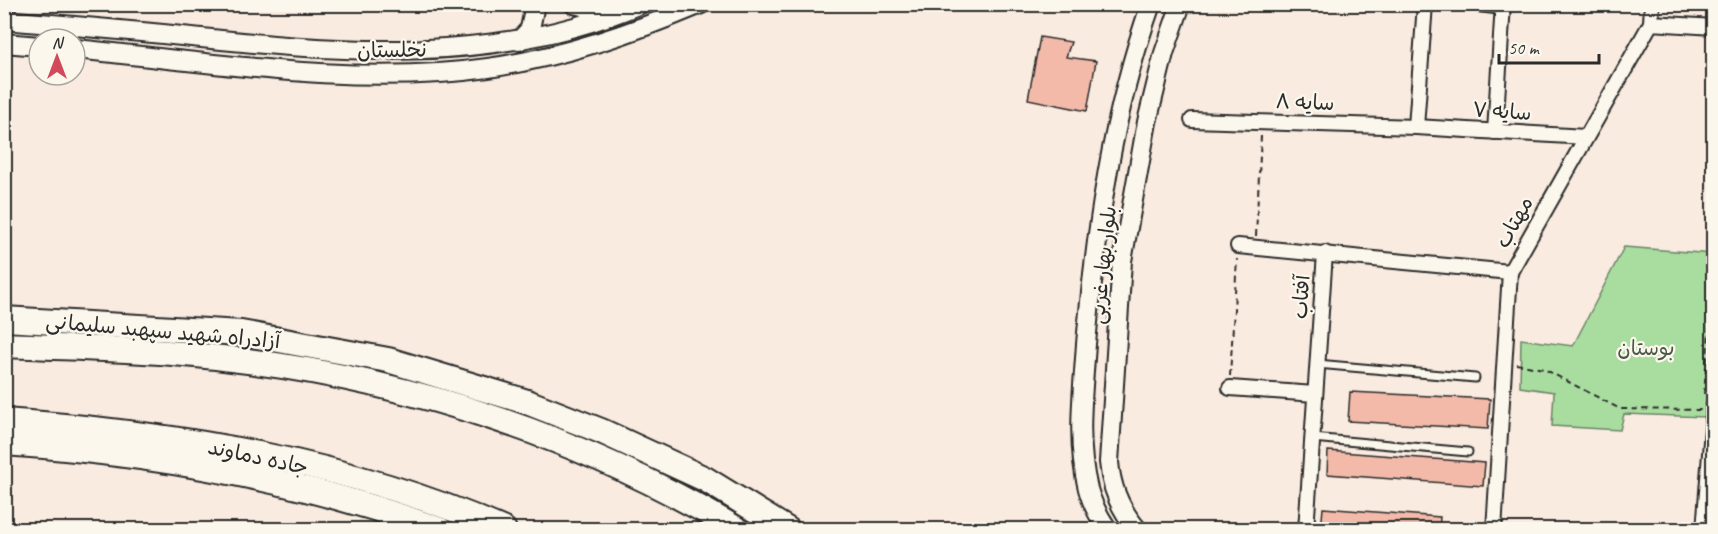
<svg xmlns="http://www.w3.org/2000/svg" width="1718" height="534" font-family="Caveat,'Playpen Sans Arabic',sans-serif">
<rect width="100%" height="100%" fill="#f9ebdf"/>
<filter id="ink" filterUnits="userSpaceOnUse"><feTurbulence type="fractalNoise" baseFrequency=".0167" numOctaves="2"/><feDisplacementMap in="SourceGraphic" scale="12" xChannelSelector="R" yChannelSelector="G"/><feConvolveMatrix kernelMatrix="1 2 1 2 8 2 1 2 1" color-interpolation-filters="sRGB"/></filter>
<g filter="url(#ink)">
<polygon fill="#a9dda0" stroke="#6a8466" stroke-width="1.5" points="1624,247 1713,254 1714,361 1706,417 1624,414 1620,430 1552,426 1554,392 1520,387 1521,339 1573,346"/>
<g fill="#f3baa9" stroke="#2b2b2b" stroke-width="1.5">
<polygon points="1040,37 1071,42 1066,57 1096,61 1087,111 1028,99"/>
<polygon points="1350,392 1490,399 1488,429 1348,421"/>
<polygon points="1328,451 1485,463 1483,486 1327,474"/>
<polygon points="1323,508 1440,517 1439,530 1321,530"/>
</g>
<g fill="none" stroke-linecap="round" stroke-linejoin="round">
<g stroke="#2b2b2b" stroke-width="11">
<g id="lane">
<polyline points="1317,364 1475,378"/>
<polyline points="1312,438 1468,452"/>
</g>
</g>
<g stroke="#2b2b2b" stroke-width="18">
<g id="street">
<polyline points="1478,4 1503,7"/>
<polyline points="1651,23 1652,4"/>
<polyline points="1192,120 1416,127 1586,137"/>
<polyline points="1416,127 1425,4"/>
<polyline points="1495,132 1503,4"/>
<polyline points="1238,246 1510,272"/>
<polyline points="1230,388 1315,394"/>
<polyline points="1306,530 1325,253"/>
<polyline points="1494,530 1510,272 1651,23 1714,27"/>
<polyline points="1704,530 1714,403"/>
</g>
</g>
<g stroke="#2b2b2b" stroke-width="22">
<g id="secondary">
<polyline points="574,4 614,13"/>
<path d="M4,20C64,25 123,30 182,36C335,52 494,67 640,4"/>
<polyline points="519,41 530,29 535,4"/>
<polyline points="4,43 39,46"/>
<path d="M75,49C209,62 355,87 488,68C563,57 632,33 701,4"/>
<path d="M1108,530C1099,517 1092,504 1088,489C1076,442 1083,391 1086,344C1096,229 1112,114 1151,4"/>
<path d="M1138,530C1121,511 1111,487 1109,462L1122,261L1147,122L1164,53L1181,4"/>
</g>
</g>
<g stroke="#2b2b2b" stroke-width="28">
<g id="highway">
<polyline points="4,319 241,333 388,360 527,402 601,431 705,479 788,530"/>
<path d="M4,345C83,348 162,350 240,360C415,382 586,439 738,530"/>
<path d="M4,421C173,433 348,461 504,530"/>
<path d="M4,443C153,453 300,479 440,530"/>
</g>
</g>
<g stroke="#2b2b2b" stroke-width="2" stroke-dasharray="6 4.5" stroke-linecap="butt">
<polyline points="1256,236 1261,136"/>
<polyline points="1516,364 1544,369 1620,409 1701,410"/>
<polyline points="1230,376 1237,259"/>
<polyline points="1704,394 1711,306 1714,307"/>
</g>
<use href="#lane" stroke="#fbf7ec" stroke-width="7"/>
<use href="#street" stroke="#fbf7ec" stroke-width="14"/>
<use href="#secondary" stroke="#fbf7ec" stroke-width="18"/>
<use href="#highway" stroke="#fbf7ec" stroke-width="24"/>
</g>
</g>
<g text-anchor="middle" stroke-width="4.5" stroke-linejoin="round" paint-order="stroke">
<g font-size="21" fill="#2b2b2b" stroke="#fbf7ec">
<text transform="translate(392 50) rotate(-1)" y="7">نخلستان</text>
<text transform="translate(1305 102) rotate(2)" y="7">سایه ۸</text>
<text transform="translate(1502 111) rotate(4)" y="7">سایه ۷</text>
<text transform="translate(1514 222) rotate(-61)" y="7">مهتاب</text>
<text transform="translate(1103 265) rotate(-84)" y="7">بلوار بهار غربی</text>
<text transform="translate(1301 297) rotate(-86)" y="7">آفتاب</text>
<text transform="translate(163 331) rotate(5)" y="7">آزادراه شهید سپهبد سلیمانی</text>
<text transform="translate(258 457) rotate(12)" y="7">جاده دماوند</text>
</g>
<g font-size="21" fill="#4a5848" stroke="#fbf7ec">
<text x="1646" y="355">بوستان</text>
</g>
</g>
<rect width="1718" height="534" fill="none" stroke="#fbf7ec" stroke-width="24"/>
<rect x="12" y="12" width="1694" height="510" fill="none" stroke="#2b2b2b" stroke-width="2" filter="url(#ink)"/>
<g transform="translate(57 57)"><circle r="28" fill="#fbf7ec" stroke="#a8a59f" stroke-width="1.5"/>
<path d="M0-4.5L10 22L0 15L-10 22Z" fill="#d1495b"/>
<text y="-9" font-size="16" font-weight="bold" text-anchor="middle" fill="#2b2b2b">N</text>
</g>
<path d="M1499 54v9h100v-9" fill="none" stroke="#2b2b2b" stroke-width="3"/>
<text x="1508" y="54" font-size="18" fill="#2b2b2b" stroke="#fbf7ec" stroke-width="4.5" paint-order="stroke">50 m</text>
</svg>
